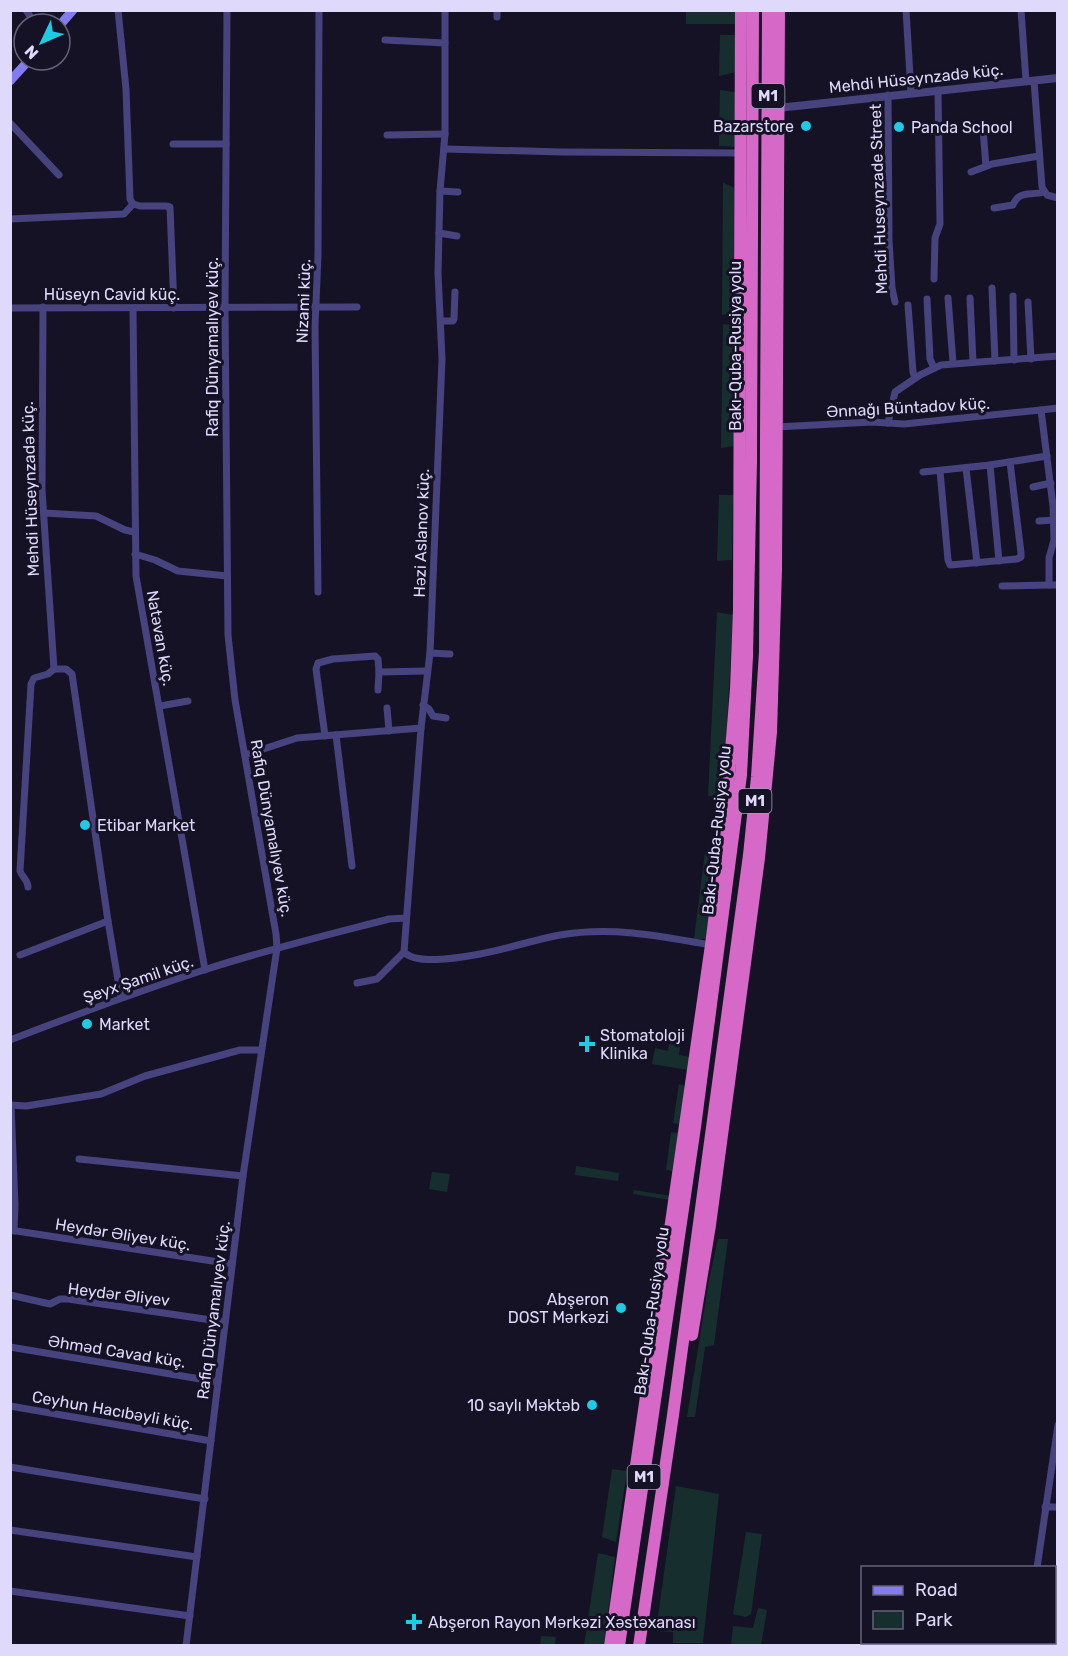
<svg xmlns="http://www.w3.org/2000/svg" width="1068" height="1656" font-family="Rubik,sans-serif">
<rect width="100%" height="100%" fill="#161225"/>
<g fill="#162e2e">
<rect x="686" y="11" width="49" height="13"/>
<polygon points="720,35 735,35 736,72 719,76"/>
<polygon points="720,90 735,92 735,147 719,146"/>
<polygon points="723,182 734,188 734,313 722,315"/>
<polygon points="723,324 734,325 734,446 721,448"/>
<polygon points="719,495 733,495 732,560 717,561"/>
<polygon points="717,612 733,615 723,796 708,796"/>
<polygon points="705,852 716,854 706,939 694,939"/>
<polygon points="669,1044 680,1046 679,1055 690,1057 688,1070 652,1064 655,1048 668,1051"/>
<polygon points="679,1084 686,1086 680,1124 673,1123"/>
<polygon points="671,1132 678,1133 672,1171 666,1170"/>
<polygon points="576,1166 619,1173 618,1181 575,1175"/>
<polygon points="432,1172 450,1174 447,1192 429,1189"/>
<polygon points="634,1190 671,1196 670,1200 633,1194"/>
<polygon points="666,1223 653,1313 647,1308 659,1226"/>
<polygon points="718,1239 728,1239 714,1345 705,1347 695,1417 687,1417 709,1280"/>
<polygon points="612,1469 627,1471 616,1542 602,1537"/>
<polygon points="676,1486 719,1494 703,1643 673,1643 673,1632 656,1631"/>
<polygon points="746,1532 762,1534 751,1614 746,1617 733,1614"/>
<polygon points="598,1553 615,1557 604,1645 584,1645"/>
<polygon points="758,1608 767,1610 761,1645 731,1645 733,1626 753,1628"/>
<polygon points="541,1636 556,1637 555,1645 540,1645"/>
</g>
<g fill="none" stroke-linecap="round" stroke-linejoin="round">
<g stroke="#46437e" stroke-width="7">
<polyline points="26,10 35,24"/>
<polyline points="118,10 126,89 130,199 133,204 140,206 166,206 170,207 174,308"/>
<path d="M445,10V134L440,191L438,273L442,359L430,653L421,728L404,952C417,966 462,957 480,954C507,949 533,940 560,935C611,926 661,936 711,945"/>
<polyline points="906,10 911,93"/>
<polyline points="1021,10 1026,81"/>
<polyline points="497,17 497,10"/>
<polyline points="385,40 445,43"/>
<polyline points="1034,81 1042,187 1047,195 1058,198"/>
<polyline points="888,95 889,241 892,288 895,302"/>
<polyline points="10,123 59,175"/>
<polyline points="983,129 986,166"/>
<polyline points="387,135 445,134"/>
<polyline points="173,144 226,144"/>
<polyline points="444,149 563,152 741,153"/>
<polyline points="971,172 992,164 1039,156"/>
<polyline points="440,191 458,192"/>
<path d="M994,208L1013,205C1019,190 1030,196 1044,192"/>
<polyline points="10,219 124,214 133,204"/>
<polyline points="439,233 457,236"/>
<polyline points="934,279 935,238 940,224 938,90"/>
<polyline points="992,288 995,361"/>
<polyline points="1013,296 1014,360"/>
<polyline points="948,298 953,363"/>
<polyline points="970,298 973,362"/>
<polyline points="927,299 930,359 934,368"/>
<polyline points="1028,302 1031,359"/>
<polyline points="908,305 913,372 915,378"/>
<polyline points="43,307 42,490 54,669 66,669 72,674 108,921 121,998"/>
<polyline points="10,308 357,307"/>
<polyline points="133,308 136,576 205,970"/>
<polyline points="441,321 453,321 454,319 455,292"/>
<polyline points="1058,408 1041,410 1053,506 1054,540 1049,558 1049,585 1058,585"/>
<polyline points="888,423 895,392 920,375 941,365 1058,356"/>
<polyline points="776,427 872,422 904,424 1041,410"/>
<polyline points="990,465 999,561"/>
<polyline points="966,468 977,563"/>
<polyline points="940,471 948,560 950,565 1017,559 1021,557 1021,553 1010,462"/>
<polyline points="923,472 990,465 1047,456"/>
<polyline points="1033,487 1051,483"/>
<polyline points="44,513 96,516 125,530 134,532"/>
<polyline points="1039,521 1054,520"/>
<polyline points="135,554 155,560 178,571 227,576"/>
<polyline points="1002,586 1049,585"/>
<polyline points="318,592 315,326 318,255 319,10"/>
<polyline points="430,653 450,654"/>
<polyline points="378,690 379,672"/>
<polyline points="423,705 429,709 433,716 446,718"/>
<polyline points="160,706 188,701"/>
<polyline points="387,708 389,731"/>
<polyline points="336,735 352,866"/>
<polyline points="325,736 316,669 318,663 333,659 375,656 378,659 379,672 427,671"/>
<polyline points="245,755 297,738 421,728"/>
<path d="M28,887C28,880 22,877 20,871L31,684L34,678L48,674L54,669"/>
<polyline points="20,955 108,921"/>
<polyline points="357,983 377,979 404,952"/>
<path d="M10,1040C75,1015 139,991 204,970C265,950 327,935 389,919L406,918"/>
<polyline points="10,1105 26,1106 101,1094 145,1076 240,1050 261,1050"/>
<polyline points="11,1105 15,1205 14,1231"/>
<polyline points="79,1159 243,1176"/>
<polyline points="10,1230 232,1264"/>
<polyline points="10,1295 50,1304 60,1299 68,1299 225,1322"/>
<polyline points="10,1347 218,1382"/>
<polyline points="10,1406 211,1441"/>
<polyline points="10,1467 205,1499"/>
<polyline points="1045,1507 1058,1507"/>
<polyline points="10,1530 197,1557"/>
<polyline points="1037,1568 1058,1425"/>
<polyline points="1054,1576 1058,1576"/>
<polyline points="10,1591 190,1616"/>
<polyline points="1027,1645 1042,1646"/>
<polyline points="186,1646 243,1176 277,948 276,934 235,700 228,635 225,308 227,10"/>
<polyline points="1045,1646 1058,1645"/>
</g>
<polyline stroke="#46437e" stroke-width="8" points="778,108 1058,78"/>
<g stroke="#827cef" stroke-width="9">
<polyline points="60,25 73,10"/>
<polyline points="10,81 29,60"/>
</g>
<g stroke="#d668c8" stroke-width="12">
<polyline points="692,1335 710,1225 759,858 771,732 776,569 779,10"/>
<polyline points="610,1646 711,945 723,849 736,689 739,609 741,10"/>
<polyline points="619,1646 695,1127 741,775 747,656 751,462 753,10"/>
<polyline points="639,1646 673,1415 749,855 757,777 765,652 768,10"/>
</g>
</g>
<g fill="#1dcbe4" stroke="#161225" stroke-width="2">
<circle cx="806" cy="126" r="6"/>
<circle cx="899" cy="127" r="6"/>
<circle cx="85" cy="825" r="6"/>
<circle cx="87" cy="1024" r="6"/>
<path d="M584 1035h6v6h6v6h-6v6h-6v-6h-6v-6h6z"/>
<circle cx="621" cy="1308" r="6"/>
<circle cx="592" cy="1405" r="6"/>
<path d="M411 1613h6v6h6v6h-6v6h-6v-6h-6v-6h6z"/>
</g>
<g text-anchor="middle" stroke-width="6" stroke-linejoin="round" paint-order="stroke">
<g fill="#161225" stroke="#a39ebb" stroke-width="1.5">
<rect x="751.5" y="84" width="33" height="24" rx="4.5"/>
<rect x="738.5" y="789" width="33" height="24" rx="4.5"/>
<rect x="627.5" y="1465" width="33" height="24" rx="4.5"/>
</g>
<g font-size="15" font-weight="bold" fill="#dfdafb">
<text x="768" y="101">M1</text>
<text x="755" y="806">M1</text>
<text x="644" y="1482">M1</text>
</g>
<g font-size="16" fill="#dfdafb" stroke="#161225">
<text transform="translate(916 78) rotate(-6)" y="6">Mehdi Hüseynzadə küç.</text>
<text transform="translate(878 199) rotate(-92)" y="6">Mehdi Huseynzadе Street</text>
<text x="112" y="300">Hüseyn Cavid küç.</text>
<text transform="translate(303 301) rotate(-88)" y="6">Nizami küç.</text>
<text transform="translate(735 346) rotate(-90)" y="6">Bakı-Quba-Rusiya yolu</text>
<text transform="translate(212 347) rotate(-90)" y="6">Rafiq Dünyamalıyev küç.</text>
<text transform="translate(908 407) rotate(-3)" y="6">Ənnağı Büntadov küç.</text>
<text transform="translate(30 489) rotate(-92)" y="6">Mehdi Hüseynzadə küç.</text>
<text transform="translate(421 533) rotate(-88)" y="6">Həzi Aslanov küç.</text>
<text transform="translate(161 638) rotate(80)" y="6">Natəvan küç.</text>
<text transform="translate(272 828) rotate(80)" y="6">Rafiq Dünyamalıyev küç.</text>
<text transform="translate(716 830) rotate(-84)" y="6">Bakı-Quba-Rusiya yolu</text>
<text transform="translate(138 979) rotate(-19)" y="6">Şeyx Şamil küç.</text>
<text transform="translate(123 1234) rotate(9)" y="6">Heydər Əliyev küç.</text>
<text transform="translate(119 1294) rotate(7)" y="6">Heydər Əliyev</text>
<text transform="translate(213 1310) rotate(-83)" y="6">Rafiq Dünyamalıyev küç.</text>
<text transform="translate(651 1311) rotate(-82)" y="6">Bakı-Quba-Rusiya yolu</text>
<text transform="translate(117 1351) rotate(9)" y="6">Əhməd Cavad küç.</text>
<text transform="translate(113 1410) rotate(10)" y="6">Ceyhun Hacıbəyli küç.</text>
</g>
<g font-size="16" fill="#dfdafb" stroke="#161225" text-anchor="start">
<text x="794" y="132" text-anchor="end">Bazarstore</text>
<text x="911" y="133">Panda School</text>
<text x="97" y="831">Etibar Market</text>
<text x="99" y="1030">Market</text>
<text x="600" y="1041">Stomatoloji<tspan x="600" dy="18">Klinika</tspan></text>
<text x="609" y="1305" text-anchor="end">Abşeron<tspan x="609" dy="18">DOST Mərkəzi</tspan></text>
<text x="580" y="1411" text-anchor="end">10 saylı Məktəb</text>
<text x="428" y="1628">Abşeron Rayon Mərkəzi Xəstəxanası</text>
</g>
</g>
<rect width="1068" height="1656" fill="none" stroke="#dfdafb" stroke-width="24"/>
<rect x="861" y="1566" width="195" height="78" fill="#161225" stroke="#66627b" stroke-width="1.5"/>
<rect x="873" y="1586" width="30" height="9" fill="#827cef" stroke="#66627b" stroke-width="1.5"/>
<text x="915" y="1596" font-size="18" fill="#dfdafb">Road</text>
<rect x="873" y="1611" width="30" height="18" fill="#162e2e" stroke="#66627b" stroke-width="1.5"/>
<text x="915" y="1626" font-size="18" fill="#dfdafb">Park</text>
<g transform="translate(42 42) rotate(226)"><circle r="28" fill="#161225" stroke="#66627b" stroke-width="1.5"/>
<path d="M0-4.5L10 22L0 15L-10 22Z" fill="#1dcbe4"/>
<text y="-9" font-size="16" font-weight="bold" text-anchor="middle" fill="#dfdafb">N</text>
</g>
</svg>
